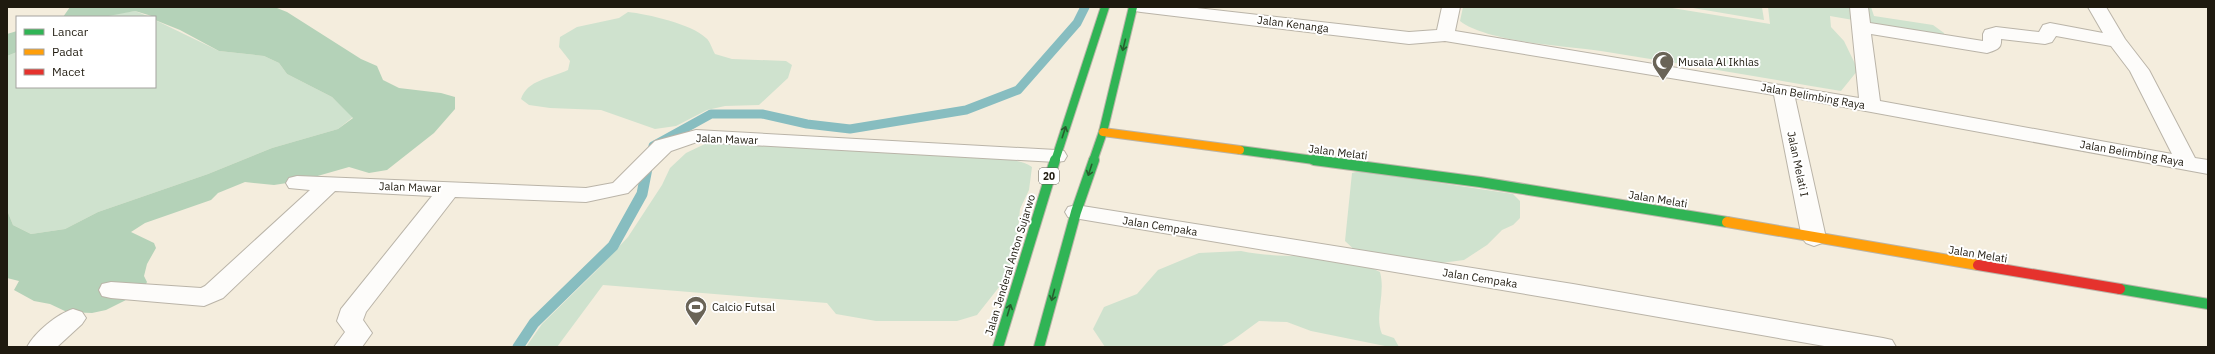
<svg xmlns="http://www.w3.org/2000/svg" width="2215" height="354" font-family="'IBM Plex Sans',sans-serif">
<rect width="100%" height="100%" fill="#f4eddd"/>
<g fill="#cfe2ce">
<path d="M1463,7H1666L1770,24L1768,7H1871L1874,16L1933,25L1944,33L1945,41L1859,21L1830,16L1831,27L1844,41L1858,70L1841,91C1761,77 1681,64 1601,51C1566,46 1487,42 1460,21Z"/>
<polygon points="1687,7 1762,7 1764,20"/>
<polygon points="135,11 150,17 103,17 106,15"/>
<path d="M628,12C647,14 692,24 706,38C710,41 712,49 715,54L732,59L786,61L792,65L788,78L759,105L725,106L707,110L676,126L655,129L601,110L550,108L529,105L521,99C527,80 551,78 568,70L570,61L559,47L560,37L577,27L619,18Z"/>
<polygon points="155,20 219,51 264,56 279,63 287,74 332,97 353,117 338,129 272,148 208,174 98,212 65,229 31,234 13,225 7,210 7,56 17,52 17,87 155,87"/>
<path d="M709,142C799,147 890,149 979,158C997,160 1018,157 1032,167L1029,190L1020,209L1018,231L1007,277L977,315L957,321H876L836,314L827,303L603,285L557,347H526L542,324L595,272L628,237L662,185L670,168L686,153Z"/>
<polygon points="1360,171 1513,194 1520,201 1520,218 1513,225 1502,230 1487,245 1464,260 1441,263 1359,254 1345,241 1352,173"/>
<path d="M1241,251C1285,261 1339,249 1380,272C1386,295 1374,315 1382,334L1394,338L1399,347L1385,346L1311,331L1287,322L1259,321L1233,340L1220,347H1105L1093,329L1104,307L1137,294L1158,270L1199,253Z"/>
</g>
<g fill="#b4d2b8">
<polygon points="70,7 279,7 277,8 287,12 361,59 377,66 383,80 399,88 441,93 455,97 455,109 434,133 387,170 369,173 349,167 300,181 274,185 245,182 218,193 211,200 145,223 131,232 154,243 156,248 147,264 144,276 147,282 143,290 124,301 106,310 92,313 67,312 50,304 34,301 14,290 19,281 7,278 7,210 13,225 31,234 65,229 98,212 208,174 272,148 338,129 353,118 332,97 287,74 279,63 264,56 219,51 180,30 155,20 155,17 135,11 103,17 63,17"/>
<polygon points="17,31 17,52 7,56 7,34"/>
</g>
<g fill="none" stroke-linecap="round" stroke-linejoin="round">
<polyline stroke="#87bdc0" stroke-width="9" points="653,146 711,114 762,114 807,124 850,129 966,110 1018,90 1077,23 1085,7"/>
<polyline stroke="#87bdc0" stroke-width="11" points="518,347 534,323 613,246 642,194 648,163"/>
<g stroke="#bab4a8" stroke-width="2">
<g id="street">
<path d="M1132,7H1188L1409,32L1437,30L1442,7H1460L1455,31L1859,98L1850,7H1868L1870,23L1983,41V34L1985,30L1996,27L2039,32L2043,25L2050,23L2103,33L2088,7H2106L2125,39L2149,70L2195,158L2208,160V174L1795,98L1826,238L1822,243L1814,246L1806,243L1802,238L1774,95L1445,41L1409,44L1141,12L1135,11ZM1871,34L1987,53C1996,50 2002,49 2001,39L2045,44L2052,42L2056,36L2111,46L2130,71L2172,154L1880,101Z"/>
<polygon points="696,130 1056,150 1064,151 1067,156 1064,161 1056,162 697,142 671,151 628,193 586,202 455,197 366,312 363,320 372,333 362,347 334,347 345,332 337,321 341,309 432,196 335,191 223,298 204,306 111,298 102,296 99,290 102,284 111,282 201,288 205,286 310,190 289,188 286,183 289,178 297,176 586,188 613,183 655,141"/>
<polygon points="1076,205 1573,284 1883,338 1892,340 1896,347 1830,347 1573,302 1068,217 1065,212 1068,207"/>
<path d="M73,309L82,312L86,318L82,324L57,347H27C35,332 57,314 73,309Z"/>
</g>
</g>
<g stroke="#bab4a8" stroke-width="10">
<g id="fast-far1">
<polyline points="1240,150 1321,161"/>
<polyline points="1055,161 1105,7"/>
<polyline points="1093,161 1103,132 1133,7"/>
</g>
</g>
<g stroke="#bab4a8" stroke-width="12">
<g id="fast">
<polyline points="1314,160 1480,182 1727,222"/>
<polyline points="2120,289 2208,304"/>
<polyline points="998,347 1055,160"/>
<polyline points="1039,347 1076,212 1094,160"/>
</g>
</g>
<g stroke="#bab4a8" stroke-width="10">
<polyline id="slow-far1" points="1103,132 1240,150"/>
</g>
<g stroke="#bab4a8" stroke-width="12">
<polyline id="slow" points="1727,222 1978,265"/>
</g>
<g stroke="#bab4a8" stroke-width="12">
<polyline id="jam" points="1978,265 2120,289"/>
</g>
<use href="#street" fill="#fdfcfa" fill-rule="evenodd"/>
<use href="#fast-far1" stroke="#30b455" stroke-width="8"/>
<use href="#fast" stroke="#30b455" stroke-width="10"/>
<use href="#slow-far1" stroke="#ff9f0a" stroke-width="8"/>
<use href="#slow" stroke="#ff9f0a" stroke-width="10"/>
<use href="#jam" stroke="#e5322d" stroke-width="10"/>
</g>
<defs><path id="oneway-shaft" d="M-6 0H5M1.5-3L5.5 0L1.5 3" fill="none" stroke-width="1.6" stroke-linecap="round" stroke-linejoin="round"/></defs>
<g stroke="#275f2e">
<use href="#oneway-shaft" transform="translate(1124 45) rotate(104)"/>
<use href="#oneway-shaft" transform="translate(1064 132) rotate(-72)"/>
<use href="#oneway-shaft" transform="translate(1090 170) rotate(108)"/>
<use href="#oneway-shaft" transform="translate(1053 295) rotate(105)"/>
<use href="#oneway-shaft" transform="translate(1009 310) rotate(-73)"/>
</g>
<defs>
<g id="mosque-pin" transform="scale(1.15)"><path d="M0 17L-7.5 6A9.5 9.5 0 1 1 7.5 6Z" fill="#6a6457" stroke="#fff"/><path d="M3.5-4.9A6 6 0 1 0 3.5 4.9A5 5 0 1 1 3.5-4.9Z" fill="#fff"/></g>
<g id="stadium-pin" transform="scale(1.15)"><path d="M0 17L-7.5 6A9.5 9.5 0 1 1 7.5 6Z" fill="#6a6457" stroke="#fff"/><path d="M0-5a6.5 5 0 1 0 0 10a6.5 5 0 1 0 0-10ZM-3.5-1.8h7v3.6h-7Z" fill="#fff"/></g>
</defs>
<g fill-rule="evenodd">
<use href="#mosque-pin" x="1663" y="62"/>
<use href="#stadium-pin" x="696" y="307"/>
</g>
<g text-anchor="middle" stroke-width="4" stroke-linejoin="round" paint-order="stroke">
<rect fill="#fff" stroke="#625f57" stroke-width="1" x="1039" y="168" width="20" height="16" rx="3"/>
<g font-size="10" font-weight="bold" fill="#1f1a0f">
<text x="1049" y="180">20</text>
</g>
<g font-size="11" fill="#1f1a0f" stroke="#fff">
<text transform="translate(1293 24) rotate(7)" y="4">Jalan Kenanga</text>
<text transform="translate(1813 96) rotate(10)" y="4">Jalan Belimbing Raya</text>
<text transform="translate(727 139) rotate(2)" y="4">Jalan Mawar</text>
<text transform="translate(1338 152) rotate(7)" y="4">Jalan Melati</text>
<text transform="translate(2132 153) rotate(10)" y="4">Jalan Belimbing Raya</text>
<text transform="translate(1798 164) rotate(78)" y="4">Jalan Melati I</text>
<text transform="translate(410 187) rotate(2)" y="4">Jalan Mawar</text>
<text transform="translate(1658 199) rotate(9)" y="4">Jalan Melati</text>
<text transform="translate(1160 226) rotate(9)" y="4">Jalan Cempaka</text>
<text transform="translate(1978 254) rotate(9)" y="4">Jalan Melati</text>
<text transform="translate(1010 265) rotate(-73)" y="4">Jalan Jenderal Anton Sujarwo</text>
<text transform="translate(1480 278) rotate(9)" y="4">Jalan Cempaka</text>
</g>
<g font-size="11" fill="#1f1a0f" stroke="#fff" text-anchor="start">
<text x="1678" y="66">Musala Al Ikhlas</text>
<text x="712" y="311">Calcio Futsal</text>
</g>
</g>
<rect width="2215" height="354" fill="none" stroke="#1f1a0f" stroke-width="16"/>
<rect x="16" y="16" width="140" height="72" fill="#ffffff" stroke="#a5a39f"/>
<rect x="24" y="29" width="20" height="6" fill="#30b455" stroke="#a5a39f"/>
<text x="52" y="36" font-size="12" fill="#1f1a0f">Lancar</text>
<rect x="24" y="49" width="20" height="6" fill="#ff9f0a" stroke="#a5a39f"/>
<text x="52" y="56" font-size="12" fill="#1f1a0f">Padat</text>
<rect x="24" y="69" width="20" height="6" fill="#e5322d" stroke="#a5a39f"/>
<text x="52" y="76" font-size="12" fill="#1f1a0f">Macet</text>
</svg>
